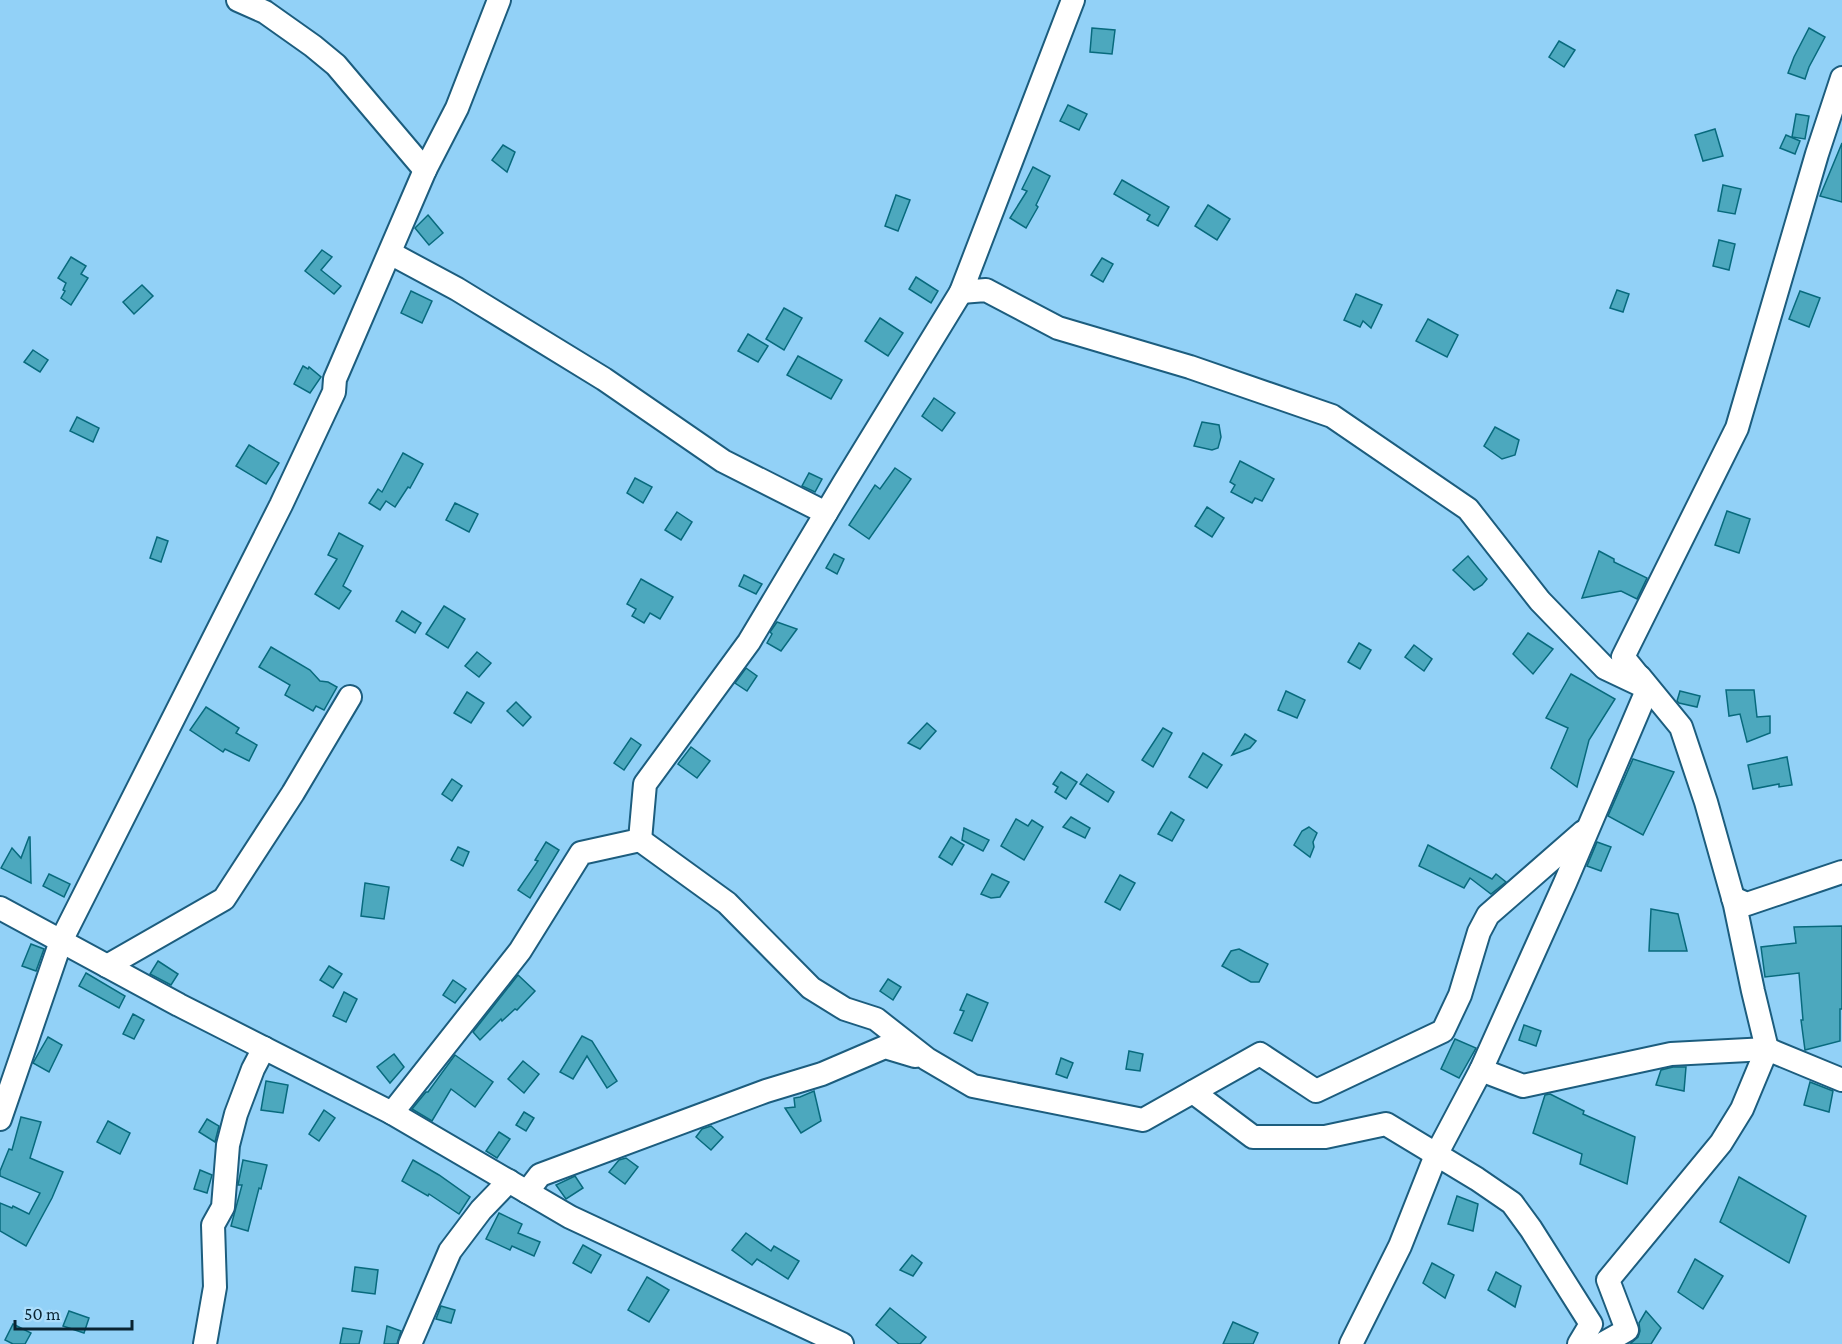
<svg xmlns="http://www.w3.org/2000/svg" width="1842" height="1344" font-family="'Crimson Pro',serif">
<rect width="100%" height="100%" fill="#92d1f7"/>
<g fill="#4ca8be" stroke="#086a7d" stroke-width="1.5">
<polygon points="1092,28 1115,30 1112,54 1090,52"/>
<polygon points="1809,28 1825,37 1809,67 1805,79 1788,73 1794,57"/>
<polygon points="1559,41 1575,50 1564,67 1549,57"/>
<polygon points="1068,105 1087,114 1079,130 1060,121"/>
<polygon points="1796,114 1809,116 1805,139 1792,137"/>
<polygon points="1715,129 1723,156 1703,161 1695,135"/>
<polygon points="1786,135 1800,141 1795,154 1780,148"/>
<polygon points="1842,143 1842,202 1820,196"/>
<polygon points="503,145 515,152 507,172 492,160"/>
<polygon points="1033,167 1050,176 1036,205 1038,207 1026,228 1010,218 1027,191 1022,189"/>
<polygon points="1122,180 1169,207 1158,226 1147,220 1150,215 1114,194"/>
<polygon points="1723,185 1741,189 1735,214 1718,211"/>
<polygon points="896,195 910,200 898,231 885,226"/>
<polygon points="1208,205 1230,219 1217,240 1195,226"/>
<polygon points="428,215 443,233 429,245 415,228"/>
<polygon points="1719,240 1735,244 1729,270 1713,266"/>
<polygon points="322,250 332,257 321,270 341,286 334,294 305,271"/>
<polygon points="71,257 86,266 81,274 88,278 71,305 61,298 65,291 63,290 66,283 58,278"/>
<polygon points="1102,258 1113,264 1103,282 1091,275"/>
<polygon points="916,277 938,291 931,303 909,289"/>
<polygon points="142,285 153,296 134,314 123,302"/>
<polygon points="1617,290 1629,294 1623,312 1610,308"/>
<polygon points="411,291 432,301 422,323 401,313"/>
<polygon points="1800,291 1820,298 1809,327 1789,319"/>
<polygon points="1356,294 1382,305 1371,328 1363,321 1360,327 1344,320"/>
<polygon points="784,308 802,318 784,350 766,339"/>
<polygon points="880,318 903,333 888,356 865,341"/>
<polygon points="1428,319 1458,335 1447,357 1416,341"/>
<polygon points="748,334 768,346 758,362 738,351"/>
<polygon points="33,350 48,360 40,372 24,362"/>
<polygon points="798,356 842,380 831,399 787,375"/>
<polygon points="303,366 308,369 309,367 321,377 310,393 294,384"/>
<polygon points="934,398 955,413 942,431 922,416"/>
<polygon points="77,417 99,428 93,442 70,431"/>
<polygon points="1202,422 1219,425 1221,437 1218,448 1212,450 1194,446"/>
<polygon points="1495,427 1519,440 1515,455 1502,459 1484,446"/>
<polygon points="249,445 279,463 266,484 236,466"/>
<polygon points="403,453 423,464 410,488 408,487 395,507 386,501 380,510 369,503 378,489 382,492"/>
<polygon points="1240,461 1274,479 1262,501 1255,498 1252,503 1231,492 1235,485 1230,482"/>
<polygon points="895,468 911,479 869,539 849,525 875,485 880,489"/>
<polygon points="809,473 822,479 815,492 802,486"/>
<polygon points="635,478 652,487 643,503 627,493"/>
<polygon points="455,503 478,514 469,532 446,520"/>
<polygon points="1207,507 1224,518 1212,537 1195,526"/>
<polygon points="1727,511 1750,519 1739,553 1715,545"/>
<polygon points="677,512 692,522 681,540 665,530"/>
<polygon points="339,533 363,546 343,586 351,591 339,609 315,594 337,559 328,555"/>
<polygon points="157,537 168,541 161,562 150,558"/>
<polygon points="1599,551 1614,559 1614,562 1647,578 1637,599 1621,591 1582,598"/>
<polygon points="834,554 844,559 837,574 826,568"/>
<polygon points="1468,556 1487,579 1482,585 1474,590 1453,570"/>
<polygon points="744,575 762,584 756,594 739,586"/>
<polygon points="641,579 673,597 660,619 650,613 644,623 632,616 636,609 627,604"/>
<polygon points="444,606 465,619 448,648 426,634"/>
<polygon points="402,611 421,623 415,633 396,621"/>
<polygon points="777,622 797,629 781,651 767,643 772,634 770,632"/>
<polygon points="1528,633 1553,649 1533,674 1513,654"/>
<polygon points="1359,643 1371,650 1360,669 1348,662"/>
<polygon points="1414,645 1432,659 1424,671 1405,657"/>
<polygon points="271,647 310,670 320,681 328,682 337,687 324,710 316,706 313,711 285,695 290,685 259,667"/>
<polygon points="477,652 491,663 479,677 465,666"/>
<polygon points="746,668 757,676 747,691 735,683"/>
<polygon points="1571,674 1615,699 1589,740 1577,787 1551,768 1568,728 1546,718"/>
<polygon points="1726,690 1754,690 1757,717 1770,716 1770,733 1747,742 1740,714 1729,716"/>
<polygon points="1286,691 1305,700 1297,718 1278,710"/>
<polygon points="1680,691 1700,696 1697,707 1679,703 1677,701"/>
<polygon points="467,692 484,703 471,723 454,713"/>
<polygon points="516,702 531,717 523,726 507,711"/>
<polygon points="206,707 239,728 236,733 257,745 249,761 225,749 223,752 190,730"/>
<polygon points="927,723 936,731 920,749 908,743"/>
<polygon points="1163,728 1172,733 1153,767 1142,760"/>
<polygon points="1245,734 1256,741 1250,748 1232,755"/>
<polygon points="631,738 641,745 624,770 614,763"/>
<polygon points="691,747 710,761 697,778 678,764"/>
<polygon points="1203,753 1222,765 1207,788 1189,777"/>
<polygon points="1787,757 1792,785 1779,787 1779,784 1753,789 1748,765"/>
<polygon points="1633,759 1674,772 1643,835 1608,816"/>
<polygon points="1061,772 1077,782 1066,799 1055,792 1058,787 1053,784"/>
<polygon points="1087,774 1114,792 1108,802 1080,784"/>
<polygon points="452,779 462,786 452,801 442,794"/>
<polygon points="1171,812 1184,820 1172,841 1158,834"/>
<polygon points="1071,817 1090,828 1085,838 1063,827"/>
<polygon points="1016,819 1028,826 1032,820 1043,827 1024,860 1001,846"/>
<polygon points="1309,827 1317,833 1313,842 1314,847 1310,857 1294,845 1302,831"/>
<polygon points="964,828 989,840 983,851 962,840"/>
<polygon points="29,837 30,837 31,883 1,868 12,848 21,858"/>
<polygon points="951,837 964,845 952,865 939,857"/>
<polygon points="546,842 559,850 530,898 518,890 538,861 535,860"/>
<polygon points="1597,842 1611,847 1601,871 1587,866"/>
<polygon points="1428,845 1492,879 1496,874 1506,882 1491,894 1470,878 1464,888 1419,866"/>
<polygon points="458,847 469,852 463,866 451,860"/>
<polygon points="49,874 70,884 64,897 43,886"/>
<polygon points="992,874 1009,882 1000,897 991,898 981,894"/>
<polygon points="1120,875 1135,883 1120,910 1105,902"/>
<polygon points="365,883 389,887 384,919 361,916"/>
<polygon points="1651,909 1678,914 1687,951 1649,951"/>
<polygon points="1842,926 1842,1009 1840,1009 1840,1041 1805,1050 1801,1020 1803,1020 1799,973 1765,977 1761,947 1796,943 1794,927"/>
<polygon points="31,944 44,949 36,971 22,966"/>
<polygon points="1239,949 1268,964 1259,982 1251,982 1222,966 1231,951"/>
<polygon points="158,961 178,974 171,985 150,974"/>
<polygon points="329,966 342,974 333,988 320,980"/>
<polygon points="86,973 125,996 119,1008 79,986"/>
<polygon points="518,975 535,991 517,1010 515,1009 502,1021 501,1019 480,1040 473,1032"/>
<polygon points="888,979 901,987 893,1000 880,991"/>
<polygon points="453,980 466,989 455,1003 443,995"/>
<polygon points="344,992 357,999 346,1022 333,1016"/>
<polygon points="967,994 988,1003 972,1041 954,1033 964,1011 960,1010"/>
<polygon points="133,1014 144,1020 134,1039 123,1034"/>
<polygon points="1524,1025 1541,1031 1536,1046 1519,1040"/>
<polygon points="582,1036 592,1041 617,1081 607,1088 587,1056 573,1079 560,1072"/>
<polygon points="48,1037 62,1045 49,1072 33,1063"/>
<polygon points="1455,1039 1476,1048 1459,1078 1441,1069"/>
<polygon points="1129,1051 1143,1054 1140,1071 1126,1069"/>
<polygon points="394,1054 404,1067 390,1083 377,1067"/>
<polygon points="455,1055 493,1082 475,1107 451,1089 432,1121 412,1109 426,1092 428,1092"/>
<polygon points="1061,1058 1073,1063 1067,1078 1056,1074"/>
<polygon points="523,1061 539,1074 524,1093 508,1079"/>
<polygon points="1673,1067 1686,1067 1684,1091 1656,1085 1661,1070"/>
<polygon points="266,1081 288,1085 283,1113 261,1110"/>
<polygon points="1810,1082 1833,1091 1829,1112 1804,1105"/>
<polygon points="814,1091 821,1121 801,1133 785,1108 795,1107 794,1098 800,1097"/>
<polygon points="1550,1094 1584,1111 1583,1114 1635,1137 1627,1184 1580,1164 1582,1154 1533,1133 1545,1095"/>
<polygon points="324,1110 335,1118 319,1141 309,1134"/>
<polygon points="524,1112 534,1118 526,1131 516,1125"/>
<polygon points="21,1117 41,1122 30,1158 63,1172 52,1198 26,1246 0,1231 0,1203 12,1208 13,1206 29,1214 40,1193 0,1176 0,1171 9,1149 12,1150"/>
<polygon points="207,1119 219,1126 215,1142 199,1132"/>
<polygon points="108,1121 130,1133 120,1154 97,1142"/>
<polygon points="711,1126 723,1137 711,1150 696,1137 702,1129"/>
<polygon points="499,1132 510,1139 497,1158 486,1151"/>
<polygon points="626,1158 638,1167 625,1184 609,1172 619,1160"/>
<polygon points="243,1160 267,1165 261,1189 259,1188 248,1231 231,1226 242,1185 238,1185"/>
<polygon points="413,1160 439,1175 470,1197 459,1214 429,1194 428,1196 402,1181"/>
<polygon points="200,1170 212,1175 207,1193 194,1189"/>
<polygon points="575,1176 583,1188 566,1199 556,1185"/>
<polygon points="1739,1177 1806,1216 1789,1263 1720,1222"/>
<polygon points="1457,1196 1478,1204 1473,1231 1448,1224"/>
<polygon points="499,1213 522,1224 518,1233 540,1242 534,1256 512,1246 510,1250 486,1239"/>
<polygon points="746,1233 771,1251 774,1246 799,1261 788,1279 757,1259 752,1265 732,1250"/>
<polygon points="583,1245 601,1255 591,1273 573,1263"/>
<polygon points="912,1255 922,1263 913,1276 900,1270"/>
<polygon points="1695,1259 1723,1276 1703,1309 1678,1292"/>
<polygon points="1432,1263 1454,1275 1445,1298 1423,1283"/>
<polygon points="355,1267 378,1270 375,1294 352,1291"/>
<polygon points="1496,1272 1521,1286 1515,1307 1488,1290"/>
<polygon points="647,1277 669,1290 649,1322 628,1310"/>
<polygon points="441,1306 455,1310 451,1323 436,1319"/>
<polygon points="890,1308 926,1337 920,1344 899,1344 876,1325"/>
<polygon points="69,1311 89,1318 84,1333 63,1326"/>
<polygon points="1646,1311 1661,1328 1651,1344 1630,1344 1638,1337 1640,1331 1639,1323"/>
<polygon points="1233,1322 1258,1333 1253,1344 1223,1344"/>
<polygon points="13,1324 31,1333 25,1344 13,1344 5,1340"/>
<polygon points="387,1326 401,1331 397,1344 384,1344"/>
<polygon points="343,1328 362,1331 359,1344 340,1344"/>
</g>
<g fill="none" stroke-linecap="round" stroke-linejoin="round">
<g stroke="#1c5d7e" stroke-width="26">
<g id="minor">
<polyline points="238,0 265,12 313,46 336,65 425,170"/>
<polyline points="1073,0 961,292 986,290 1058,328 1190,367 1332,416 1468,509 1540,601 1605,668 1643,686"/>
<polyline points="390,253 457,289 604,379 723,461 826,513"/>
<polyline points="640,840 727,903 811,988 845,1009 876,1019 927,1059 973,1086 1143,1120 1260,1054 1316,1091 1443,1031 1460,995 1479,932 1488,915 1583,832"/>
<polyline points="1733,898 1747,904 1842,872"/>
<polyline points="0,908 179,1005 392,1113 570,1217 842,1344"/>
<polyline points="107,966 224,899 293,793 350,697"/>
<polyline points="1481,1070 1523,1086 1671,1054 1767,1049 1842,1080"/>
<polyline points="1193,1092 1253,1137 1325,1137 1386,1124 1477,1179 1512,1203 1531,1229 1591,1324 1579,1344"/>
<polyline points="392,1113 520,951 581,853 640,840 645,784 749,642 844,483 961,292"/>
<polyline points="0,1119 61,941 281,505 334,392 335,379 425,170 457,108 499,0"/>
<polyline points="527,1192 540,1175 766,1091 822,1074 885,1047 915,1056"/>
<polyline points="205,1344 215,1287 213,1225 223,1207 228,1145 236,1114 253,1069 264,1048"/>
<polyline points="410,1344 450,1251 481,1210 509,1181"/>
<polyline points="1351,1344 1400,1246 1436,1155 1481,1070 1565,883 1648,688 1623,657 1737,428 1817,154 1842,78"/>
<polyline points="1602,1344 1627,1330 1608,1280 1721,1143 1742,1109 1767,1049 1753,991 1735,905 1706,802 1681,727 1640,677"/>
</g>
</g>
<use href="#minor" stroke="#fff" stroke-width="22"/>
</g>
<path d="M15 1320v9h117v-9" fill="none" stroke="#092432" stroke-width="3"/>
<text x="24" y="1320" font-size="18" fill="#092432" stroke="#abddfb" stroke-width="4.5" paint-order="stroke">50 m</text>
</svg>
